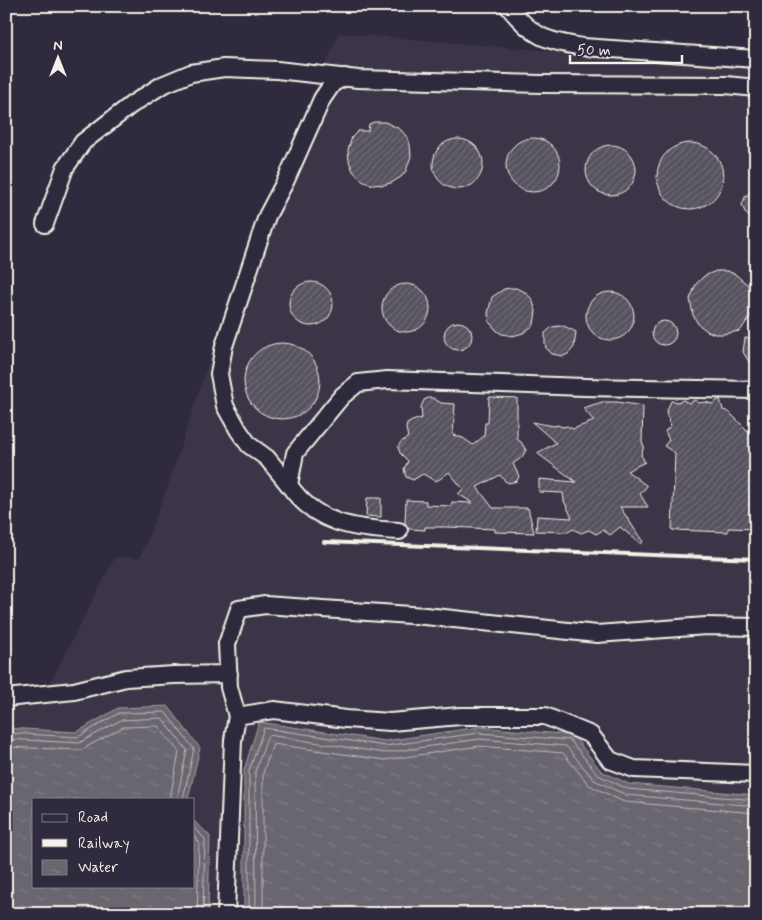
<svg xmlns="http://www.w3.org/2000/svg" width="762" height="920" font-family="Mynerve,sans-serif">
<defs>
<pattern id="water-ripples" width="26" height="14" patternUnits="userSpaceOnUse" patternTransform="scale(1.25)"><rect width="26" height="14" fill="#6a6670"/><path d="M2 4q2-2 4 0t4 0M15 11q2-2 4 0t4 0" fill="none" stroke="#807c84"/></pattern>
<pattern id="building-hatch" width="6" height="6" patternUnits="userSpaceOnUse" patternTransform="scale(1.25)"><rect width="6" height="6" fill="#56525f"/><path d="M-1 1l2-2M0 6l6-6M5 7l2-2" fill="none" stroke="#6f6b76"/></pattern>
</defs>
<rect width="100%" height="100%" fill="#2f2a3d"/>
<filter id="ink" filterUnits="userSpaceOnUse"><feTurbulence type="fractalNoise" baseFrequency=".02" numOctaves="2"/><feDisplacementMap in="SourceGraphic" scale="10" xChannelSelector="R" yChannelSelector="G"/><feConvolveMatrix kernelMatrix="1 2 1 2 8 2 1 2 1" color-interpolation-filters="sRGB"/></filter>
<g filter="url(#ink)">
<path fill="#3b3647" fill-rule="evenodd" d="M339,33L756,68V914H6V691L47,689L115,557L140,558L168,485L248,242ZM34,799H194V886H34Z"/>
<g fill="url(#water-ripples)" stroke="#a19ea0">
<polygon points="168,706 200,748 188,799 34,799 34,886 194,886 194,821 210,836 208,914 6,914 6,728 77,732 118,708"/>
<polygon points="259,722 385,741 479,727 573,735 601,771 629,784 756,795 756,914 244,914 244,770"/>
</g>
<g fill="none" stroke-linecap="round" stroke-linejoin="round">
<g stroke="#bdb9b8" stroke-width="1">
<polyline points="6,733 78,737 119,713 165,712 194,749 183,799"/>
<polyline points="6,739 79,743 121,720 162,718 187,750 177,799"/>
<polyline points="6,747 81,750 123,727 158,726 179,752 170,799"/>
<polyline points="194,828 205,839 203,914"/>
<polyline points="194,836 199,842 197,914"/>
<polyline points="249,914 249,771 264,728 385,746 479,733 570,740 598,775 628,789 756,800"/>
<polyline points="256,914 255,772 268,735 385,753 479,739 566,746 594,780 626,795 756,806"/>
<polyline points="263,914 263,773 273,744 385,760 479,746 563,753 589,785 624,802 756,813"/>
</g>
</g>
<g fill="url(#building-hatch)" stroke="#f4f1e8">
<polygon points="374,122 385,122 400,129 407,137 410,145 411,156 406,171 401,177 391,183 383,185 370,184 360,179 353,171 349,161 348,150 352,137 358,131 368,131 369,124"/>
<circle cx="533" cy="165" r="27"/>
<circle cx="458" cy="164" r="25"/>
<circle cx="690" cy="176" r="33"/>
<circle cx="611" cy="170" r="25"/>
<polygon points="756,185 756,225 745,212 742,205 745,197"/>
<polygon points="716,271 727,271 735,274 749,286 753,297 753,305 751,315 740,331 723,334 715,334 707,331 698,324 693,315 690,299 696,284 704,276"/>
<circle cx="311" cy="304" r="22"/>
<circle cx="406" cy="308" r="24"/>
<polygon points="510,288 516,288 525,292 532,299 536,311 534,325 523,333 513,336 502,334 497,331 489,322 488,313 492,297 504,289"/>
<circle cx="610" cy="316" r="24"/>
<circle cx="664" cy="333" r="12"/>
<circle cx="458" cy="336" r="14"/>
<polygon points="559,326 564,326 576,332 574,347 568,354 563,356 552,354 546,348 545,343 545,333 552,327"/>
<polygon points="756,337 756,373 743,352 745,338"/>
<circle cx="282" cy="381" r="38"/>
<polygon points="489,397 517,398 517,439 521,442 526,450 522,457 513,464 519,476 517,481 509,483 505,481 500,475 477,487 493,508 528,508 534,533 495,532 495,529 447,527 425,527 425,530 409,529 405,523 406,500 426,501 426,505 451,506 452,502 473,503 458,494 463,489 449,472 440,479 435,481 423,474 413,480 406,477 404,469 408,461 400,453 398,447 400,443 408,437 406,429 407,424 412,421 422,418 421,407 424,400 428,398 433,398 441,403 455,404 453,435 463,438 473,445 484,436 485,423 488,423"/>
<polygon points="720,399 723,410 729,412 756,439 756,529 728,528 728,532 672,530 675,453 664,446 669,440 665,431 671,426 666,413 671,401 679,402 683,400 689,403 695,400 699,403 706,402 712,404"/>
<polygon points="602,402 617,402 643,406 642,442 644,446 641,455 645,462 627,471 647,486 640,494 648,507 620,507 643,542 641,544 620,527 610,535 603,530 596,534 589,530 581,533 573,529 568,532 536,531 537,516 572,518 564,501 563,493 539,492 539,479 576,482 537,453 556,443 532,422 554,426 557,425 563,427 567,426 573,429 594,421 583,408"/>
<polygon points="367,498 381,498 381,517 366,516"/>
</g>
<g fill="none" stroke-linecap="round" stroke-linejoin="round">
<g stroke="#f4f1e8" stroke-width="20">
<g id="minor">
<path d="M508,6C532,37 546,41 583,47L756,59"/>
<polyline points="45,224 65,168 83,142 131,105 162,85 191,73 224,68 277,70 358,79 542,84 726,85 756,88"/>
<polyline points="289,485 267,458 249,445 239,431 225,406 219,374 224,346 267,216 286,180 322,99 333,83 345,77"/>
<path d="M399,531C355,529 315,524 289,485L295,453L342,396L358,383L387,380L584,387L756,390"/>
<polyline points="6,698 74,691 126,678 174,675 229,674"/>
<polyline points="237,716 229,687 227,644 239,609 265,605 425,616 597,634 706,626 756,627"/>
<polyline points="226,914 233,740 237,716 274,710 346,719 390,722 460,716 545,716 591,735 610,760 634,769 756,774"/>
</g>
</g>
<use href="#minor" stroke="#2f2a3d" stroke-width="16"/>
<polyline stroke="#f4f1e8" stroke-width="4" points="324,542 756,559"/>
</g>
</g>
<rect width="762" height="920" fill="none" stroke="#2f2a3d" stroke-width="25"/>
<rect x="12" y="12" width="737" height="895" fill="none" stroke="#f4f1e8" stroke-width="2" filter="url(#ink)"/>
<rect x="32" y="798" width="162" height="90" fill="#2f2a3d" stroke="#7e7a81"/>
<rect x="42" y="814" width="25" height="8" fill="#2f2a3d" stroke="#7e7a81"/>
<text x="78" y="822" font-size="15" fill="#f4f1e8">Road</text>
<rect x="42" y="839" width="25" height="8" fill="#f4f1e8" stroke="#7e7a81"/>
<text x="78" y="848" font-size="15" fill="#f4f1e8">Railway</text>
<rect x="42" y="860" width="25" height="15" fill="url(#water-ripples)" stroke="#7e7a81"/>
<text x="78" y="872" font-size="15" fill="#f4f1e8">Water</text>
<g transform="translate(58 58)" stroke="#2f2a3d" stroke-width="4" paint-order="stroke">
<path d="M0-4L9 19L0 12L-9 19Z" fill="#f4f1e8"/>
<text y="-8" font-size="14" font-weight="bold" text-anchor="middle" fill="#f4f1e8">N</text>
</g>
<path d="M570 55v8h112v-8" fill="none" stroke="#f4f1e8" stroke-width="2.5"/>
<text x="577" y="55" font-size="15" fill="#f4f1e8" stroke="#2f2a3d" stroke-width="4" paint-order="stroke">50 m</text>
</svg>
